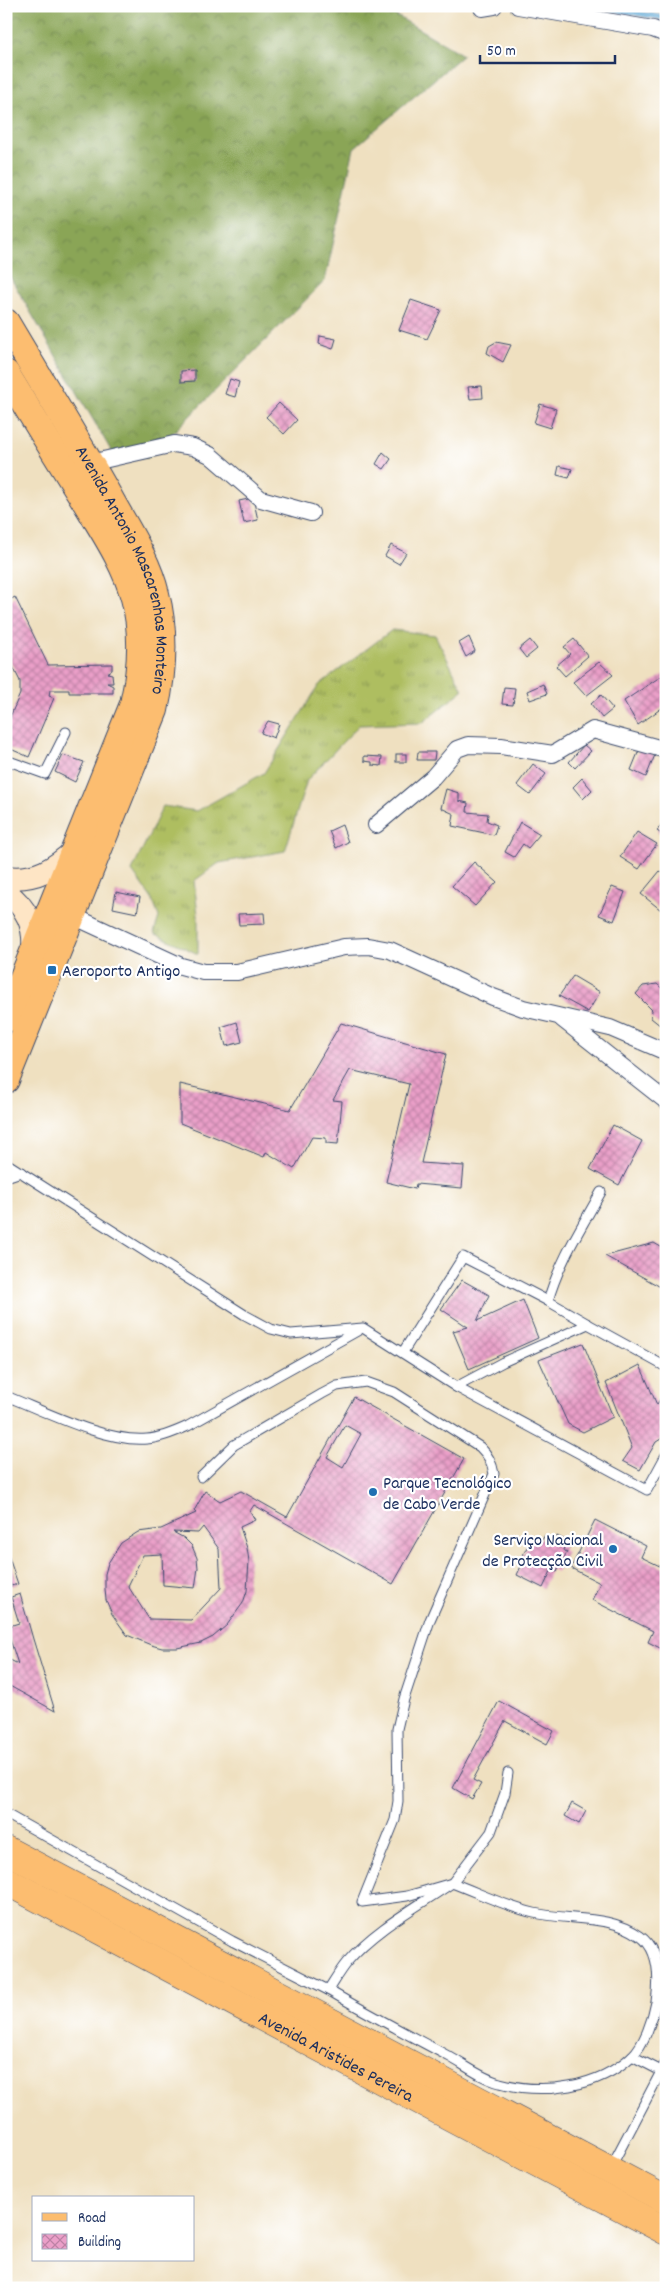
<svg xmlns="http://www.w3.org/2000/svg" width="672" height="2294" font-family="Dekko,sans-serif">
<defs>
<pattern id="grass-tufts" width="24" height="20" patternUnits="userSpaceOnUse" patternTransform="scale(1.25)"><rect width="24" height="20" fill="#aebe61"/><path d="M3 7l-1-3M5 7V3M7 7l1-3M15 17l-1-3M17 17v-4M19 17l1-3" fill="none" stroke="#8d9b53"/></pattern>
<pattern id="forest-crowns" width="20" height="18" patternUnits="userSpaceOnUse" patternTransform="scale(1.25)"><rect width="20" height="18" fill="#8aa557"/><path d="M2 6a3 3 0 1 1 6 0M12 15a3 3 0 1 1 6 0" fill="none" stroke="#70874b"/></pattern>
<pattern id="building-cross-hatch" width="8" height="8" patternUnits="userSpaceOnUse" patternTransform="scale(1.25)"><rect width="8" height="8" fill="#ea9fc8"/><path d="M0 0l8 8M0 8l8-8" fill="none" stroke="#bd82a6"/></pattern>
</defs>
<rect width="100%" height="100%" fill="#fff"/>
<filter id="ink" filterUnits="userSpaceOnUse"><feTurbulence type="fractalNoise" baseFrequency=".02" numOctaves="2"/><feDisplacementMap in="SourceGraphic" scale="10" xChannelSelector="R" yChannelSelector="G"/><feConvolveMatrix kernelMatrix="1 2 1 2 8 2 1 2 1" color-interpolation-filters="sRGB"/></filter>
<filter id="wash" filterUnits="userSpaceOnUse"><feTurbulence type="fractalNoise" baseFrequency=".0096" numOctaves="4" result="noise"/><feDisplacementMap in="SourceGraphic" scale="20" xChannelSelector="R" yChannelSelector="G"/><feGaussianBlur stdDeviation="1.12" result="paint"/><feColorMatrix in="noise" values="0 0 0 0 0 0 0 0 0 0 0 0 0 0 0 0 0 1.4 0 .05"/><feComposite in="paint" operator="in"/></filter>
<g filter="url(#wash)">
<rect width="100%" height="100%" fill="#efe0c0"/>
<polygon fill="url(#grass-tufts)" stroke="#647660" points="392,630 435,635 463,690 422,723 359,725 307,780 285,851 219,863 194,881 198,915 198,954 154,933 159,917 152,899 132,871 163,806 197,811 264,773 319,685"/>
<polygon fill="url(#forest-crowns)" stroke="#526a5a" points="6,6 380,6 463,55 354,148 325,281 148,458 113,454 6,270"/>
<g fill="none" stroke-linecap="round" stroke-linejoin="round">
<polyline stroke="#5aa5d3" stroke-width="5.5" points="593,6 666,18"/>
</g>
<g id="blocks">
<g fill="url(#building-cross-hatch)" fill-rule="evenodd">
<polygon points="411,300 441,310 427,339 399,330"/>
<polygon points="320,336 336,339 333,349 319,344"/>
<polygon points="496,342 511,345 503,362 487,353 489,346"/>
<polygon points="195,370 195,381 181,382 181,371"/>
<polygon points="230,379 239,382 235,397 225,394"/>
<polygon points="482,386 483,398 470,399 468,387"/>
<polygon points="279,403 297,420 284,434 266,417"/>
<polygon points="540,404 556,409 550,428 534,423"/>
<polygon points="383,452 391,459 384,469 376,464"/>
<polygon points="559,466 572,469 569,478 557,475"/>
<polygon points="253,498 258,520 244,523 239,501"/>
<polygon points="391,545 406,553 399,564 385,556"/>
<polygon points="15,597 48,665 112,664 112,670 107,673 112,674 113,683 107,683 113,686 113,693 69,693 69,690 50,690 49,696 54,698 29,757 6,747 6,726 20,694 20,681 6,653 6,602"/>
<polygon points="469,637 475,651 466,657 459,643"/>
<polygon points="574,639 588,656 565,676 556,666 570,654 564,647"/>
<polygon points="530,640 537,649 526,658 519,649"/>
<polygon points="599,662 613,675 586,696 573,682"/>
<polygon points="666,673 666,705 638,725 624,701"/>
<polygon points="543,684 547,694 530,700 527,691"/>
<polygon points="504,687 515,688 513,705 502,704"/>
<polygon points="601,695 613,709 602,718 591,704"/>
<polygon points="268,721 279,724 274,738 261,733"/>
<polygon points="584,745 591,751 575,768 569,762"/>
<polygon points="640,748 655,755 646,777 631,770"/>
<polygon points="418,752 435,752 434,760 417,760"/>
<rect x="396" y="754" width="10" height="8"/>
<polygon points="63,755 84,762 75,782 55,772"/>
<polygon points="364,756 382,757 381,766 372,765 372,762 364,761"/>
<polygon points="533,764 546,774 530,795 517,785"/>
<polygon points="582,778 592,790 583,799 573,787"/>
<polygon points="446,789 459,793 459,801 468,803 467,812 488,814 487,821 497,825 494,835 452,826 454,814 441,808"/>
<polygon points="666,817 666,837 657,831"/>
<polygon points="520,822 540,834 528,848 523,844 514,857 505,852"/>
<polygon points="342,825 348,842 336,848 329,831"/>
<polygon points="637,832 657,844 639,869 620,857"/>
<polygon points="474,862 497,882 475,906 452,886"/>
<polygon points="660,871 666,875 666,914 641,894"/>
<polygon points="612,887 625,892 614,921 599,915"/>
<polygon points="116,892 140,897 137,913 113,908"/>
<polygon points="264,913 265,924 239,925 238,914"/>
<polygon points="573,976 600,992 588,1012 559,996"/>
<polygon points="657,984 666,992 666,1030 651,1018 652,1010 636,994 643,986"/>
<polygon points="237,1022 242,1042 226,1046 221,1027"/>
<polygon points="341,1023 446,1054 421,1163 464,1166 462,1188 416,1184 415,1189 386,1182 409,1084 350,1070 333,1100 342,1101 338,1144 326,1143 326,1138 312,1137 294,1169 266,1152 264,1157 180,1123 180,1084 290,1110"/>
<polygon points="613,1125 642,1141 619,1185 590,1169"/>
<polygon points="654,1243 666,1250 666,1290 605,1256"/>
<polygon points="462,1280 489,1295 477,1321 523,1300 538,1338 469,1369 453,1331 468,1327 441,1309"/>
<polygon points="583,1343 613,1417 583,1432 568,1424 539,1360"/>
<polygon points="640,1365 657,1405 666,1387 666,1436 656,1442 640,1470 623,1461 632,1448 606,1383"/>
<path d="M354,1397L464,1459L393,1584L254,1505L250,1511L255,1520L240,1527L247,1548L249,1561L247,1591L243,1603L227,1625L213,1637L201,1643L177,1648H162L151,1645L127,1635L112,1614L106,1600L105,1589V1574L108,1563L121,1543L138,1532L161,1529L196,1513L194,1511L205,1491L220,1501L241,1491L287,1517ZM345,1425L361,1434L343,1467L327,1457ZM203,1527L219,1549L221,1588L191,1620L149,1619L128,1586L143,1555L162,1554L163,1585L195,1588L198,1568L197,1558L192,1546L184,1538L173,1532L198,1533Z"/>
<polygon points="595,1520 646,1546 641,1557 666,1569 666,1651 648,1642 653,1631 592,1600 600,1583 571,1568"/>
<polygon points="533,1535 542,1540 545,1535 555,1540 557,1536 567,1541 563,1550 567,1552 557,1572 552,1569 543,1588 517,1575 522,1564 519,1563"/>
<polygon points="6,1549 18,1584 11,1586 8,1576 6,1577"/>
<polygon points="20,1594 33,1639 55,1711 6,1684 6,1658 18,1664 6,1627 19,1623 11,1597"/>
<polygon points="499,1701 554,1731 547,1744 505,1721 473,1780 481,1784 472,1799 453,1788"/>
<polygon points="572,1803 586,1811 579,1824 565,1816"/>
</g>
</g>
</g>
<g filter="url(#ink)">
<use href="#blocks" fill-opacity="0" stroke="#3b4a6d" stroke-width="1"/>
<g fill="none" stroke-linecap="round" stroke-linejoin="round">
<g stroke="#3b4a6d" stroke-width="11">
<g id="lane">
<polyline points="6,760 45,774 66,732"/>
<path d="M6,1163L245,1315L271,1329L291,1334L363,1328L456,1387L503,1362L588,1324L548,1301C559,1262 581,1228 601,1192"/>
<polyline points="6,1177 21,1172"/>
<polyline points="588,1324 666,1367"/>
<polyline points="403,1352 463,1257 548,1301"/>
<polyline points="456,1387 647,1490 666,1455"/>
<path d="M6,1396C44,1411 107,1443 147,1439C161,1438 175,1432 188,1426L359,1330"/>
<path d="M6,1814L232,1941L328,1990C334,1981 340,1970 347,1962C375,1929 417,1907 452,1883L407,1896L362,1902L395,1820L398,1801L397,1729L404,1699L430,1620L494,1474C492,1462 488,1455 480,1447L394,1392L366,1382L351,1384L337,1386L322,1394L234,1445L201,1477"/>
<path d="M328,1990C368,2014 409,2035 450,2057C466,2066 483,2079 500,2083C543,2095 598,2088 632,2056C644,2045 653,2019 656,2002C659,1981 660,1950 640,1936C609,1914 569,1921 534,1913C507,1907 479,1893 452,1883L491,1832L505,1793L508,1773"/>
<polyline points="632,2056 665,2073"/>
<polyline points="611,2167 666,2062"/>
</g>
</g>
<g stroke="#3b4a6d" stroke-width="18">
<g id="street">
<polyline points="518,6 653,29 666,34"/>
<polyline points="482,8 494,6"/>
<polyline points="90,463 174,444 193,447 210,455 261,499 311,513"/>
<polyline points="376,825 433,777 457,749 468,745 501,746 553,754 593,730 666,750"/>
<polyline points="73,916 181,966 203,972 237,972 344,947 368,946 390,950 493,997 523,1008 610,1028 666,1052"/>
<polyline points="562,1019 666,1101"/>
</g>
</g>
<g stroke="#3b4a6d" stroke-width="24">
<g id="secondary">
<path d="M6,877C36,881 55,868 76,849"/>
<path d="M6,892C27,908 35,925 33,951"/>
</g>
</g>
<g stroke="#3b4a6d" stroke-width="28">
<g id="primary">
<path id="s1" d="M6,322C41,381 77,439 110,498C127,529 148,560 156,594C166,633 164,670 155,710L6,1080"/>
<path d="M6,373C32,416 59,460 86,503C104,533 125,564 134,598C144,634 141,669 133,704L6,1019"/>
</g>
</g>
<g stroke="#3b4a6d" stroke-width="29">
<g id="highway">
<polyline points="6,1850 666,2200"/>
<path id="s2" d="M6,1881L666,2231"/>
</g>
</g>
<use href="#lane" stroke="#fff" stroke-width="9"/>
<use href="#street" stroke="#fff" stroke-width="16"/>
<use href="#secondary" stroke="#fee5c5" stroke-width="22"/>
<use href="#primary" stroke="#fcbd6f" stroke-width="26"/>
<use href="#highway" stroke="#fcbd6f" stroke-width="28"/>
</g>
</g>
<g fill="#1f6fb2" stroke="#fff" stroke-width="2">
<rect x="47" y="965" width="10" height="10" rx="2.5"/>
<circle cx="373" cy="1492" r="5"/>
<circle cx="613" cy="1549" r="5"/>
</g>
<g text-anchor="middle" stroke-width="4.5" stroke-linejoin="round" paint-order="stroke">
<g font-size="18" fill="#1b2f5e" stroke="#fff">
<text dy="6" stroke="none"><textPath href="#s1" startOffset="279">Avenida Antonio Mascarenhas Monteiro</textPath></text>
<text dy="6" stroke="none"><textPath href="#s2" startOffset="374">Avenida Aristides Pereira</textPath></text>
</g>
<g font-size="18" fill="#1b2f5e" stroke="#fff" text-anchor="start">
<text x="62" y="976">Aeroporto Antigo</text>
<text x="383" y="1488">Parque Tecnológico<tspan x="383" dy="21">de Cabo Verde</tspan></text>
<text x="603" y="1545" text-anchor="end">Serviço Nacional<tspan x="603" dy="21">de Protecção Civil</tspan></text>
</g>
</g>
<rect width="672" height="2294" fill="none" stroke="#fff" stroke-width="25"/>
<rect x="32" y="2196" width="162" height="65" fill="#ffffff" stroke="#a4acbf"/>
<rect x="42" y="2213" width="25" height="8" fill="#fcbd6f" stroke="#a4acbf"/>
<text x="78" y="2222" font-size="15" fill="#1b2f5e">Road</text>
<rect x="42" y="2234" width="25" height="15" fill="url(#building-cross-hatch)" stroke="#a4acbf"/>
<text x="78" y="2246" font-size="15" fill="#1b2f5e">Building</text>
<path d="M480 55v8h135v-8" fill="none" stroke="#1b2f5e" stroke-width="2.5"/>
<text x="487" y="55" font-size="15" fill="#1b2f5e" stroke="#ffffff" stroke-width="4" paint-order="stroke">50 m</text>
</svg>
